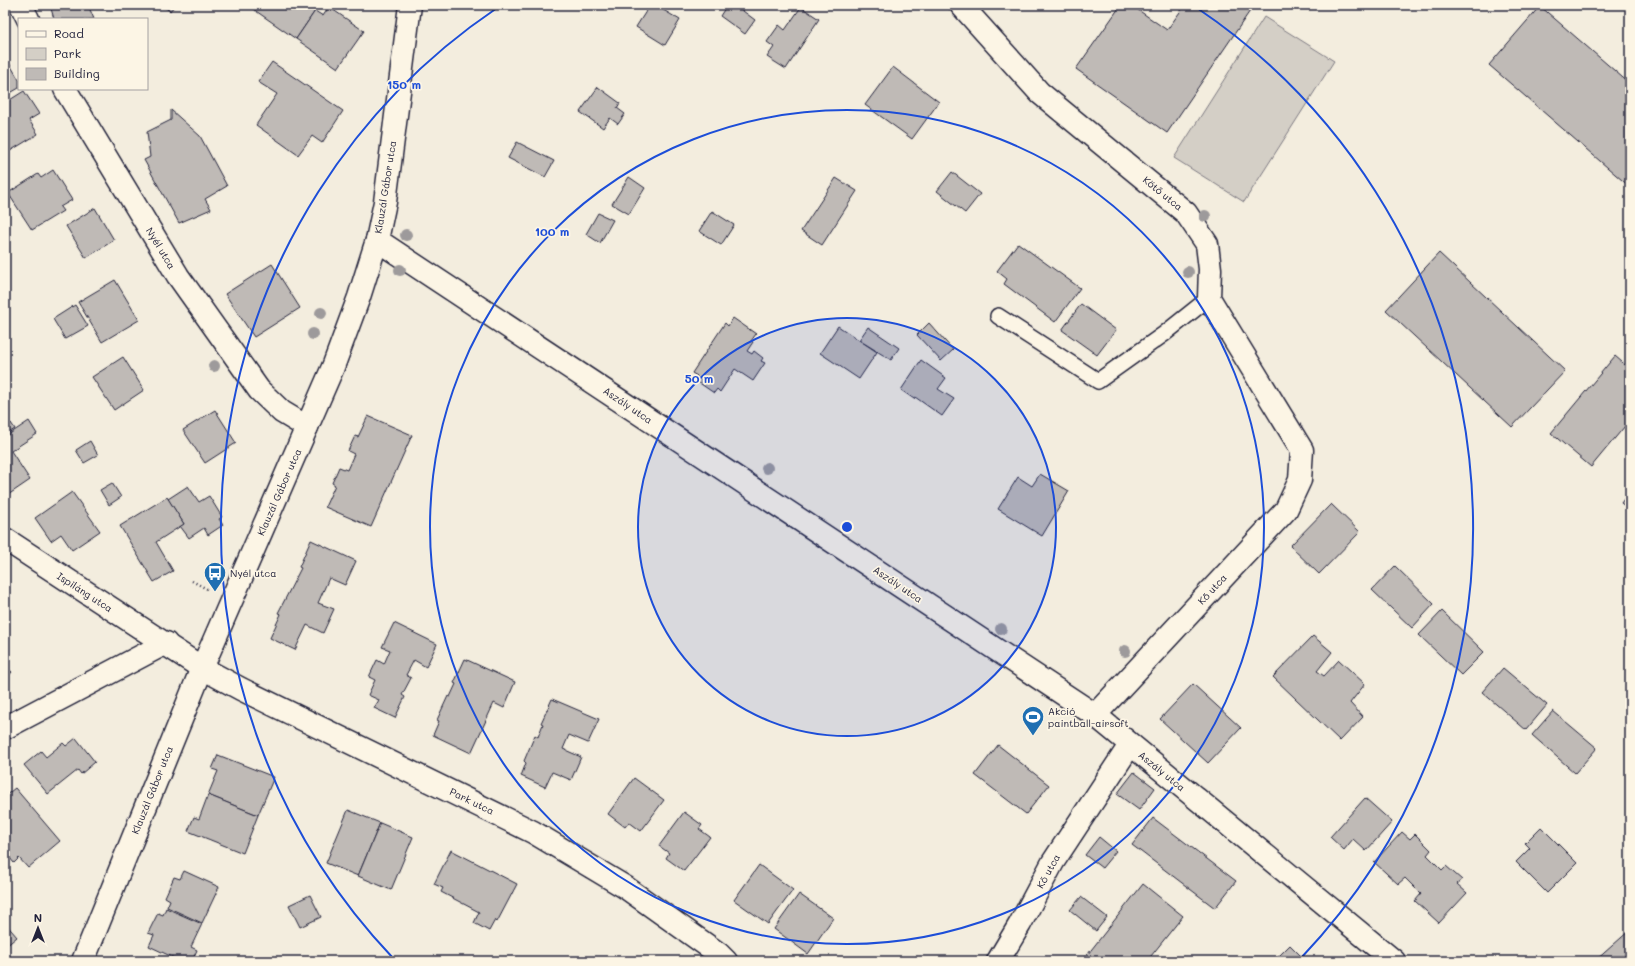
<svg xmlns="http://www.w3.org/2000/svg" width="1635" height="966" font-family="Mali,sans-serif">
<rect width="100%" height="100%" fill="#f3edde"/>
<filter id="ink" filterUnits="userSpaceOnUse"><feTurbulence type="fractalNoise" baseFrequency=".025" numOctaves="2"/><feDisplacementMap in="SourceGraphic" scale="8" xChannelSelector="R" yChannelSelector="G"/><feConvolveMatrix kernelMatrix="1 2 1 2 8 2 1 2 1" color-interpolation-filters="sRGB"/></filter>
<g filter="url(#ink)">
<polygon fill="#d4cfc6" stroke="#7b7880" points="1264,17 1334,61 1244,202 1174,158"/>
<g fill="#bfbab6" stroke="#22223b">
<polygon points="50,5 88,5 94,19 54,19"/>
<polygon points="101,5 112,5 112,6 102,9"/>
<polygon points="161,5 175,5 170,11"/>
<polygon points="256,5 307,5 315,11 296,39 253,9"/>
<polygon points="650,5 655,5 680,20 665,45 636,27"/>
<polygon points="727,5 735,5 755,20 745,34 720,16"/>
<polygon points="1121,5 1131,5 1167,30 1185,5 1254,5 1167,133 1076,69"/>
<polygon points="1540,6 1630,84 1630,187 1489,65"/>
<polygon points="329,7 364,31 338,68 296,39 315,11 323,16"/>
<polygon points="801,7 819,19 786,69 767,57 774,47 767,42 779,25 785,30"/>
<polygon points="5,56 19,80 19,88 5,96"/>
<polygon points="272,62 343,111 322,143 312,136 298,155 256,125 277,94 258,82"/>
<polygon points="893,67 939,102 912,139 865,105"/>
<polygon points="598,87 620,103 617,108 625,114 618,124 610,118 603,128 580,112"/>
<polygon points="24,91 39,114 29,120 38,134 10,151 5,143 5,103"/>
<polygon points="171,110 200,136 227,186 205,199 211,209 179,223 144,160 150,157 147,132 171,120"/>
<polygon points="517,142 554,161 545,177 508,158"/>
<polygon points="53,170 72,200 60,207 63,211 32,230 8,193 38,174 41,178"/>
<polygon points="952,172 980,194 965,213 937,191"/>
<polygon points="629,177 645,188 629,214 612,204"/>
<polygon points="836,178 857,191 822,245 801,231"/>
<polygon points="95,208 114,240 86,258 66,226"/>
<polygon points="712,211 734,225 721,245 699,231"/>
<polygon points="598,213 613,220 600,243 586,234"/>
<polygon points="1018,243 1080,288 1055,322 1004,284 1007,279 997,271"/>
<polygon points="1439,253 1565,371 1512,427 1386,310"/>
<polygon points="272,264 300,308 254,337 225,294"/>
<polygon points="115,280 139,320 102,342 78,302"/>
<polygon points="1081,304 1116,330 1097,355 1062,330"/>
<polygon points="75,305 88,326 65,339 53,319"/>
<polygon points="733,318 756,334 751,341 753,342 747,351 752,354 754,351 763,358 761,361 765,363 753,381 735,369 720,392 717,389 714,393 695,380 697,376 692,373 725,323 728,326"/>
<polygon points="929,323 953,350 941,361 917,335"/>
<polygon points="838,326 877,352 859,379 820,353"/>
<polygon points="868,327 899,348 891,360 859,340"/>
<polygon points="1615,356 1630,369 1630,420 1591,467 1551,433"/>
<polygon points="123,357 144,390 114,410 92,377"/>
<polygon points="921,360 946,378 938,389 954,399 942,416 915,397 914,399 901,390"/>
<polygon points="215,410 236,443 205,463 183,430"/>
<polygon points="368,416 412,435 371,527 325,507 335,485 332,483 339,467 347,470 354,454 348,451 355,436 358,437"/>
<polygon points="29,421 37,434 11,451 30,480 5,497 5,437"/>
<polygon points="11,423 15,429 5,435 5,427"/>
<polygon points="90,441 98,455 84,463 76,450"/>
<polygon points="1040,474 1069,491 1042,536 998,509 1018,477 1032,486"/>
<polygon points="112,483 121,497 109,505 100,490"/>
<polygon points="188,486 199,502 209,496 222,517 219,519 223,525 208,535 204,528 189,538 180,526 184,524 168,499"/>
<polygon points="1630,491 1630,510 1621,503"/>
<polygon points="72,492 100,531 72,550 61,534 51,541 35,518"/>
<polygon points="167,497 184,524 156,542 173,571 154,582 120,526"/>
<polygon points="1331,504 1360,532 1319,574 1290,546"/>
<polygon points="311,540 356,561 345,585 329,578 318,603 334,609 323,633 307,625 295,650 270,638 281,614 278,613 301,568 299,567"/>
<polygon points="1395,566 1434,604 1412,628 1372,590"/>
<polygon points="1442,611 1484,652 1461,675 1419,635"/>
<polygon points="394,623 437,644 426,667 414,660 406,675 411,678 402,695 405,697 395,718 374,708 379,700 368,695 375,680 369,677 377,660 384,664 390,650 382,647"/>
<polygon points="1313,636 1332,652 1317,671 1324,676 1339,660 1365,684 1350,703 1363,717 1340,741 1273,677"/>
<polygon points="465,659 515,682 504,708 494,703 471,753 433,735 439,721 437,720 448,696 450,697 456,684 454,683"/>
<polygon points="5,666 12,672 5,680"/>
<polygon points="1503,668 1547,705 1526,730 1482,692"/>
<polygon points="1193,684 1241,728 1208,763 1160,719"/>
<polygon points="552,699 599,719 588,743 569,735 563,749 581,757 571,780 552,772 545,787 521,776 526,763 524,761 535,735 538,737 543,724 541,723"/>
<polygon points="1553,711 1597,748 1575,773 1532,735"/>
<polygon points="76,738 95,762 81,774 78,770 48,794 24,765 41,751 46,757 63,743 66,746"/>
<polygon points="998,745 1049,785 1026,814 975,775"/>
<polygon points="218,755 274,777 258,815 208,795 218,771 212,769"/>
<polygon points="1134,772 1155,788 1139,810 1117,794"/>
<polygon points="634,778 664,800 641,831 629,822 625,827 608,814"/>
<polygon points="15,788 60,841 28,868 19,858 14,863 5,852 5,796"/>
<polygon points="208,795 258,815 243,853 188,831 194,817 199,819"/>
<polygon points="1365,798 1392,822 1366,851 1353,839 1344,850 1330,837"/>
<polygon points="348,810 380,823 358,876 326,863"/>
<polygon points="684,812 702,825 699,829 710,837 684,871 666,858 669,853 659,846"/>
<polygon points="1153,818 1236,881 1215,908 1132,845"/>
<polygon points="380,823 413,837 391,890 358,876"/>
<polygon points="1541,827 1577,863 1547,893 1516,862 1530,848 1525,843"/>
<polygon points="1402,832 1410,839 1415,834 1431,850 1427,855 1442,870 1446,866 1462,880 1457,884 1467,893 1439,923 1415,901 1421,894 1405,878 1398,884 1374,862"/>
<polygon points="1099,837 1116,851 1102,868 1085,855"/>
<polygon points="451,850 517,884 497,922 495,920 489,931 474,923 479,912 441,892 443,888 434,884"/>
<polygon points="759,865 793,890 768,924 734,900"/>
<polygon points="184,871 219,887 202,923 167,907 170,900 165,897 174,877 180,879"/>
<polygon points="1143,884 1183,916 1147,961 1086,961 1084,959"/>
<polygon points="799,894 833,918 808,954 774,929"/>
<polygon points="310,895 321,917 300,927 289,905"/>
<polygon points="1081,897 1107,917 1096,931 1070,910"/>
<polygon points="166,908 202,924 191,947 197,950 192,961 181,961 149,946 154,935 148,933 158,913 163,915"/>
<polygon points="5,923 17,937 5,947"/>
<polygon points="1630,930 1630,961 1595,961"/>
<polygon points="1290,945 1304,959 1302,961 1274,961"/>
</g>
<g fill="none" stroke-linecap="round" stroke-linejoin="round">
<g stroke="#22223b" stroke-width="18">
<polyline id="lane" points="998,316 1098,381 1164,334 1209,298"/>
</g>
<g stroke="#22223b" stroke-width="25">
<g id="street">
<polyline points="21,5 28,19"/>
<polyline points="961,5 1040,93 1186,213 1207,244 1210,269 1209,298 1302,450 1300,480 1286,510 1095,715"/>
<polyline points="65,89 178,276 259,390 282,412 307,427"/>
<polyline points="377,240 1095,715 1394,961"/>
<polyline points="5,539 202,668 241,689 533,832 625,887 719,954 726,961"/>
<polyline points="5,728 166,643"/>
<polyline points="998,961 1020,924 1053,862 1130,745"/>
</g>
</g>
<g stroke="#22223b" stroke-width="25">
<polyline id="secondary" points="83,961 202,668 333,367 359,297 377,240 385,202 410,5"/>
</g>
<polyline stroke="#22223b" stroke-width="2.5" stroke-dasharray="1 3" stroke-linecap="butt" points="192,581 209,590"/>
<use href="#lane" stroke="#fcf5e5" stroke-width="15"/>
<use href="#street" stroke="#fcf5e5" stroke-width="22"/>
<use href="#secondary" stroke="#fcf5e5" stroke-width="22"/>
</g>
<g fill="#9d9a9b">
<circle cx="1205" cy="216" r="6"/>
<circle cx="406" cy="235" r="6"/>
<circle cx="400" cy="270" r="6"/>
<circle cx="1188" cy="272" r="6"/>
<circle cx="321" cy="313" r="6"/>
<circle cx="313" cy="334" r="6"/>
<circle cx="214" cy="366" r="6"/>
<circle cx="767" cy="468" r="6"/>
<circle cx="1001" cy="629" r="6"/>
<circle cx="1125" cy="651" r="6"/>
</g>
</g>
<circle cx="847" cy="527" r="209" fill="#1d4ed8" fill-opacity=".12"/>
<g fill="none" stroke="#1d4ed8" stroke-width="2">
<circle cx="847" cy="527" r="209"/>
<circle cx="847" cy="527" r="417"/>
<path d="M393 958A626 626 0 0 1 497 8M1197 8A626 626 0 0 1 1301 958"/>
</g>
<defs>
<g id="bus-pin" transform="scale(1.15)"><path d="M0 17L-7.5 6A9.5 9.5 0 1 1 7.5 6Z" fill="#1f6fb2" stroke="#fcf5e5"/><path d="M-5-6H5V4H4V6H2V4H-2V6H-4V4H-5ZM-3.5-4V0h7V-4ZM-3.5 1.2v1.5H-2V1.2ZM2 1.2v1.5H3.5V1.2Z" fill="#fff"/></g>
<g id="stadium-pin" transform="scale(1.15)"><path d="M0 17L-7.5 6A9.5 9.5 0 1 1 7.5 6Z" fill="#1f6fb2" stroke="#fcf5e5"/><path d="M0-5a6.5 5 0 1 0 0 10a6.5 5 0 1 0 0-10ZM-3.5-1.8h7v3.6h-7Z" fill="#fff"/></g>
</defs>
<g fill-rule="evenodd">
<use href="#bus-pin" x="215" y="573"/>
<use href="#stadium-pin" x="1033" y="717"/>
</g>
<g text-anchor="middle" stroke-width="3.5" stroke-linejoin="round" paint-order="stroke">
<g font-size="10" fill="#22223b" stroke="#fcf5e5">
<text transform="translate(385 187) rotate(-81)" y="4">Klauzál Gábor utca</text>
<text transform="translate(1163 193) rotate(39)" y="4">Kötő utca</text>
<text transform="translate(161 248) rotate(59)" y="4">Nyél utca</text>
<text transform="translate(628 405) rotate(34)" y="4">Aszály utca</text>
<text transform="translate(279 492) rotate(-66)" y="4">Klauzál Gábor utca</text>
<text transform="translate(898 584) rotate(34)" y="4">Aszály utca</text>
<text transform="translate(1212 589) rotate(-47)" y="4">Kő utca</text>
<text transform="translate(85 592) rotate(33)" y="4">Ispiláng utca</text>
<text transform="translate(1162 771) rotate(39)" y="4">Aszály utca</text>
<text transform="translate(152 790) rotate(-68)" y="4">Klauzál Gábor utca</text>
<text transform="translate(472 801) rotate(26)" y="4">Park utca</text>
<text transform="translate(1048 871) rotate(-61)" y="4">Kő utca</text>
</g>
<g font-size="10" fill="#22223b" stroke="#fcf5e5" text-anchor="start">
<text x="230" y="577">Nyél utca</text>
<text x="1048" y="715">Akció<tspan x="1048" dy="12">paintball-airsoft</tspan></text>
</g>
</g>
<circle cx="847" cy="527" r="6" fill="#1d4ed8" stroke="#fcf5e5" stroke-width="2"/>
<g font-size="12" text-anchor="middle" font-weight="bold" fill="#1d4ed8" stroke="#fcf5e5" stroke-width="3.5" stroke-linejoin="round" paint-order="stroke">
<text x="404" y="89">150 m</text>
<text x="552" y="236">100 m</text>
<text x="699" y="383">50 m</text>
</g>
<rect width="1635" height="966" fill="none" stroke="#fcf5e5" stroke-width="20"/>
<rect x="10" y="10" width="1615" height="946" fill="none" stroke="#22223b" stroke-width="1.5" filter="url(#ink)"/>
<rect x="18" y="18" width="130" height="72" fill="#fcf5e5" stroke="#a5a1a1"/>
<rect x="26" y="31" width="20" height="6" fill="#fcf5e5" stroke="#a5a1a1"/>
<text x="54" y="38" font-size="12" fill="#22223b">Road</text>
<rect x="26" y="48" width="20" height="12" fill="#d4cfc6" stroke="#a5a1a1"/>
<text x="54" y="58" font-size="12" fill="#22223b">Park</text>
<rect x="26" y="68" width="20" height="12" fill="#bfbab6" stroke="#a5a1a1"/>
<text x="54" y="78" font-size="12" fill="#22223b">Building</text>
<g transform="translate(38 928)" stroke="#fcf5e5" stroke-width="3" paint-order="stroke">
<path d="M0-3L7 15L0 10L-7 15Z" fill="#22223b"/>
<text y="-6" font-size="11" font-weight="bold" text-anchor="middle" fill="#22223b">N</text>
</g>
</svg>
